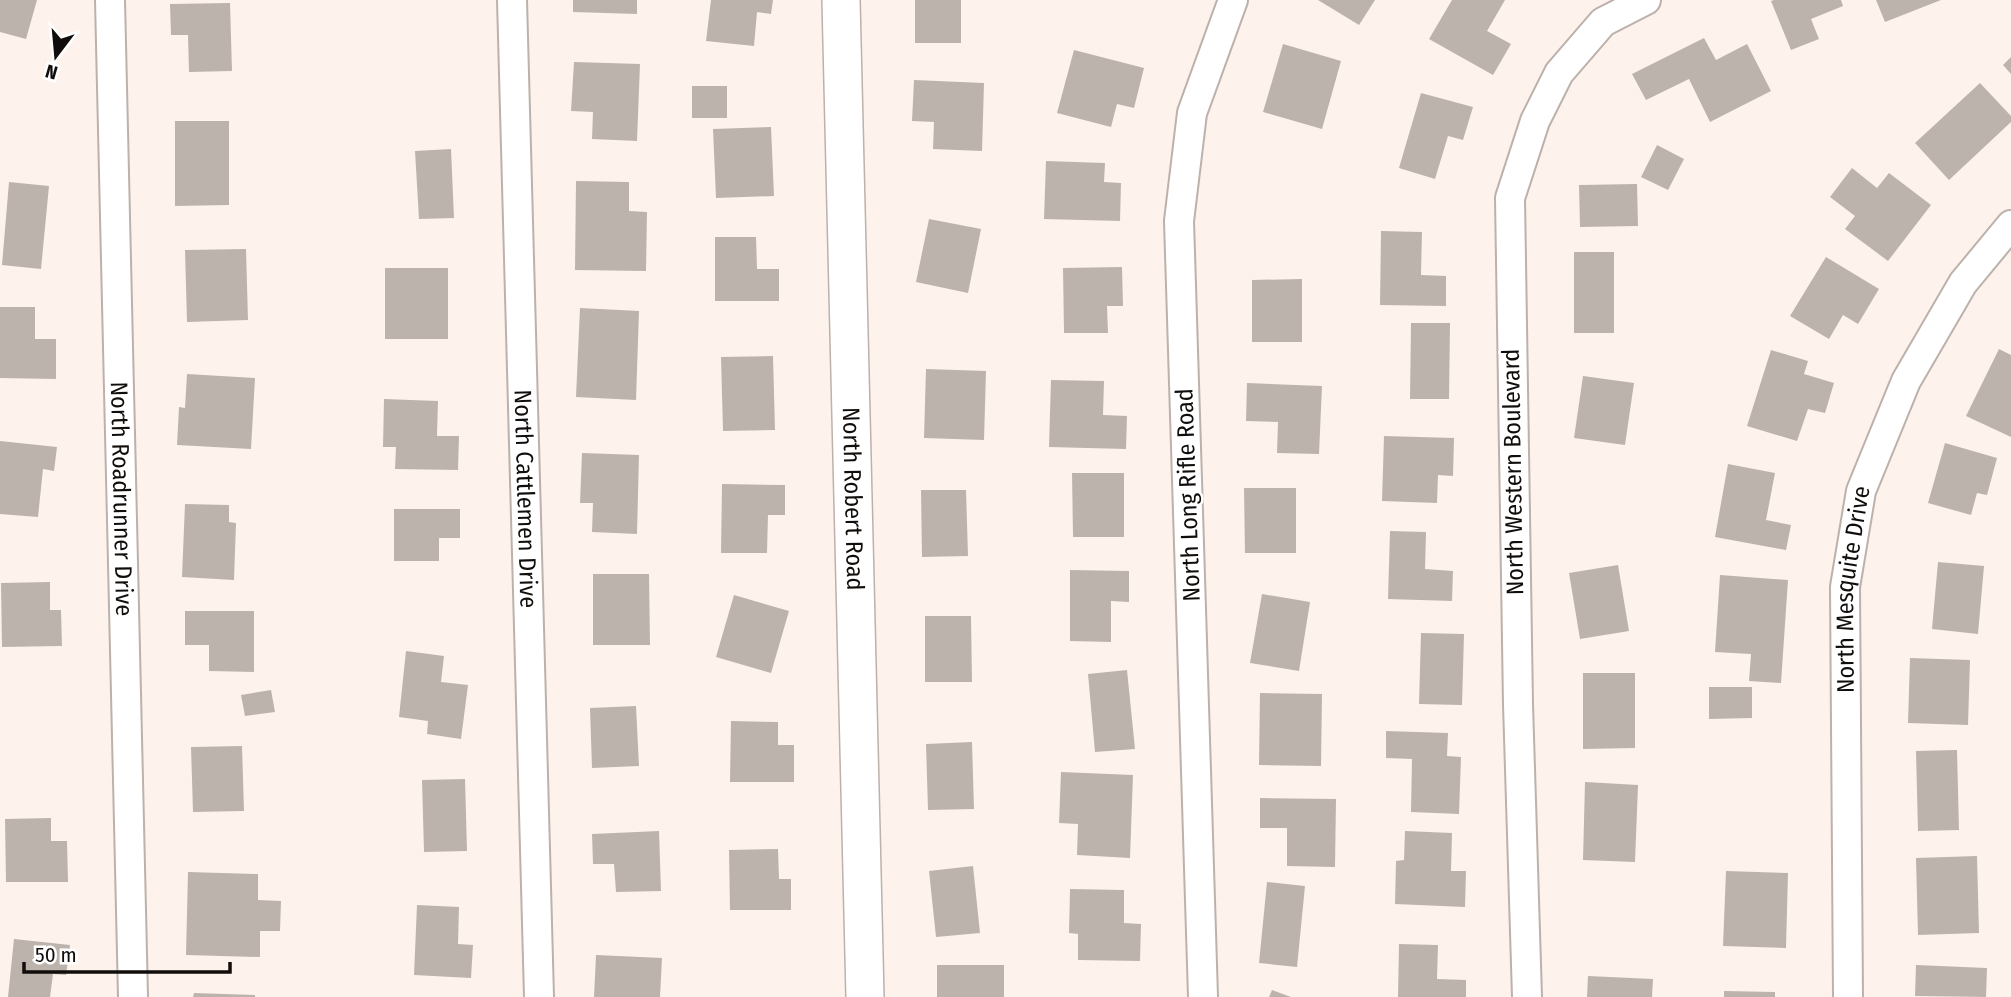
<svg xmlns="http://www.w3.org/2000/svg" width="2011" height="997" font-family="'Fira Sans Condensed',sans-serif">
<rect width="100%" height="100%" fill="#fef3ec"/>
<g fill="#bdb3ad">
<polygon points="0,0 37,0 26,39 0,32"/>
<polygon points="573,0 637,0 637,14 573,12"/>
<polygon points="711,0 773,0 771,14 757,12 754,46 706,41"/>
<rect x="915" y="0" width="46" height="43"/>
<polygon points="1318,0 1375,0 1359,25"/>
<polygon points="1452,0 1505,0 1487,31 1511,44 1493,75 1429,39"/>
<polygon points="1774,0 1841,0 1843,6 1811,19 1819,39 1791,50 1771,1"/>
<polygon points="1876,0 1941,0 1885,22"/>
<polygon points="230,3 232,71 189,72 188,35 171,35 170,4"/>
<polygon points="1704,38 1716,60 1747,44 1771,91 1710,122 1689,79 1646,100 1632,74"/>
<polygon points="1283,44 1341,61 1322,129 1263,112"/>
<polygon points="1074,50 1144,68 1134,108 1117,104 1111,127 1057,113"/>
<polygon points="2011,57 2011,74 2003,65"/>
<polygon points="574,62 640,64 637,141 592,139 593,112 571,111"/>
<polygon points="914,80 984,83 982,151 933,149 934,122 912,121"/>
<polygon points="1980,83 2011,116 2011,122 1949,180 1915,143"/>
<rect x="692" y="86" width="35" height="32"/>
<polygon points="1421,93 1473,107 1463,140 1448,136 1435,179 1399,168"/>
<polygon points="175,121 229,121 229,205 175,206"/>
<polygon points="771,127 774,196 716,198 713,129"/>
<polygon points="1657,145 1684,159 1668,190 1641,177"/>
<polygon points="451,149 454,218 419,219 415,151"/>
<polygon points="1046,161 1105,163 1104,182 1121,183 1120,221 1044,219"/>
<polygon points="1852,168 1877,188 1889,173 1931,205 1888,261 1845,229 1855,216 1830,197"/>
<polygon points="576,181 629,182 629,211 647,212 646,271 575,270"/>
<polygon points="9,182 49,186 41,269 2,265"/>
<polygon points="1637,184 1638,226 1580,227 1579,185"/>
<polygon points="929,219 981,229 968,293 916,282"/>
<polygon points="1381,231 1422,232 1421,275 1446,276 1446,306 1380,305"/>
<polygon points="715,237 756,237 757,269 779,269 779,301 715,301"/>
<polygon points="246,249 248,320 187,322 185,250"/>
<rect x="1574" y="252" width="40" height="81"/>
<polygon points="1826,257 1879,289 1858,324 1843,315 1829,339 1790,316"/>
<polygon points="1122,267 1123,306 1107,306 1108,333 1064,333 1063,268"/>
<rect x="385" y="268" width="63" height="71"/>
<polygon points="1302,279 1302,342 1252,342 1252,280"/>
<polygon points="0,307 35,307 35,339 56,339 56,379 0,378"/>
<polygon points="580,308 639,311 636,400 576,397"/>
<polygon points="1411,323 1450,323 1449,399 1410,399"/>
<polygon points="1999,349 2011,355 2011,437 1966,416"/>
<polygon points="1771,350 1808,361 1804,374 1834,383 1825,413 1808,409 1797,441 1747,426"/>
<polygon points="773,356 775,430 723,431 721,357"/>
<polygon points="926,369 986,371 984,440 924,438"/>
<polygon points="187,374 255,378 251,449 177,445 179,407 185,408"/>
<polygon points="1583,376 1634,383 1625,445 1574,438"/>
<polygon points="1051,380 1104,381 1103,415 1127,416 1126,449 1049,447"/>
<polygon points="1247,383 1322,386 1319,454 1277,453 1278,422 1246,421"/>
<polygon points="384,399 438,401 437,436 459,436 458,470 395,469 396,447 383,447"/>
<polygon points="1384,436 1454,438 1453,476 1438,475 1437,503 1382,501"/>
<polygon points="0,441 57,447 54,471 43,469 38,517 0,514"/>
<polygon points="1945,443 1997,458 1987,495 1977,493 1971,515 1928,503"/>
<polygon points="582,453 639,455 637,534 592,532 593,503 580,503"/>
<polygon points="1728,464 1775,473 1766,520 1791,525 1786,550 1715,537"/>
<polygon points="1072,473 1124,473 1124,537 1073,537"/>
<polygon points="722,484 785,485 785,515 768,515 767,553 721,553"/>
<polygon points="1244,488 1296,488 1296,553 1245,553"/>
<polygon points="921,490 966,490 968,556 922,557"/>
<polygon points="185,504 229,505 229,522 236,523 234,580 182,577"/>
<polygon points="394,509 460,509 460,538 439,538 439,561 394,561"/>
<polygon points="1390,531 1426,532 1425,569 1453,571 1452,601 1388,599"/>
<polygon points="1938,562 1984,566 1978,634 1932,629"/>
<polygon points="1618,565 1629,631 1580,639 1569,573"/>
<polygon points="1070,570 1129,571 1129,602 1111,601 1111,642 1070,641"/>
<polygon points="593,574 649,574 650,645 593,645"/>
<polygon points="1720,575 1788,580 1781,683 1749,681 1751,654 1715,652"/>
<polygon points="50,582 50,610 61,610 62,646 2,647 1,583"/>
<polygon points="1262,594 1310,602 1299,671 1250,663"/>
<polygon points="734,595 789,611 771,673 716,657"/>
<polygon points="185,611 254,611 254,672 209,671 209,645 185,645"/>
<polygon points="925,616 971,616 972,682 925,682"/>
<polygon points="1421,633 1464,634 1462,705 1419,704"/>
<polygon points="406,651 444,656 441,682 468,685 461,739 427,734 428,721 399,717"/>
<polygon points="1910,658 1970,660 1968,725 1908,723"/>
<polygon points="1127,670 1135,749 1095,752 1088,674"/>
<polygon points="1583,673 1635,673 1635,748 1583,749"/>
<polygon points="1709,687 1752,687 1752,718 1709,719"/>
<polygon points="271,690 275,712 245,716 241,695"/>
<polygon points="1260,693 1322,694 1321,766 1259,765"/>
<polygon points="636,706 639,766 592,768 590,708"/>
<polygon points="731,721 778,722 778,745 794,745 794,782 730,782"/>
<polygon points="1386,731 1448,733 1447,756 1461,757 1459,814 1411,812 1412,759 1386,758"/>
<polygon points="972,742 974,809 928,810 926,744"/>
<polygon points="242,746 244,811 193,812 191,747"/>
<polygon points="1957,750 1959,830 1918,831 1916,751"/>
<polygon points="1061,772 1133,775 1130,858 1077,855 1078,824 1059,823"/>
<polygon points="465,779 467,851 424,852 422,780"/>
<polygon points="1585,782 1638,785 1635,862 1583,860"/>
<polygon points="1260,798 1336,799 1335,867 1287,866 1287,828 1260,828"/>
<polygon points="51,818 51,841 67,841 68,882 6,882 5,819"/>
<polygon points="659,831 661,891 616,892 614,864 593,864 592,834"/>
<polygon points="1405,831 1452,833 1451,871 1466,871 1465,907 1395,904 1396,861 1404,860"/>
<polygon points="778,849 779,879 791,879 791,910 730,910 729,850"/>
<polygon points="1977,856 1979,933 1918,935 1916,858"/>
<polygon points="973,866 980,933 936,937 929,871"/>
<polygon points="1726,871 1788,873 1786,948 1723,946"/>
<polygon points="188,872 258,874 258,900 281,901 280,931 260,931 260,957 186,955"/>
<polygon points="1267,882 1305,886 1297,967 1259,963"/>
<polygon points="1070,889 1124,890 1124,923 1141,924 1140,961 1078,960 1078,934 1069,933"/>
<polygon points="417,905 459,907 458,944 473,945 471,978 414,975"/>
<polygon points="14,939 70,945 66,975 53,974 50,997 8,997"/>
<polygon points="1399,944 1438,945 1437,979 1466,980 1466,997 1398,997"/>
<polygon points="596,955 662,958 660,997 594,997"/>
<rect x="937" y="965" width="67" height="32"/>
<polygon points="1916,965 1987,968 1986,997 1915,996"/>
<polygon points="1588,976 1653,979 1652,997 1587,997"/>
<polygon points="1272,990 1291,997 1269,997"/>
<polygon points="1724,991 1775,992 1775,997 1724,997"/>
<polygon points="194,993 255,995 255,997 193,997"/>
</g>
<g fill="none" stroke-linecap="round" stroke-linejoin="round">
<g stroke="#bcb1ab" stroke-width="32">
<g id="minor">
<path id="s1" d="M110,0L133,997"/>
<path id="s2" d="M512,0L539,997"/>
<polyline points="1203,997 1179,221 1192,113 1233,0"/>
<polyline points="1527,997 1518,704 1510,198 1535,121 1559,73 1603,22 1646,0"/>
<path id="s3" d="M1848,997L1845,587L1861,491L1906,381L1963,283L2011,225"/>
</g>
</g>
<g stroke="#bcb1ab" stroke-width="40">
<g id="major">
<path id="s4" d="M841,0L865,997"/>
</g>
</g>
<use href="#minor" stroke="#fff" stroke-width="28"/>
<use href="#major" stroke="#fff" stroke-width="37"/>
</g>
<g text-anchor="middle" stroke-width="5" stroke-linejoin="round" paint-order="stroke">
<g font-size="24" fill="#100d0b" stroke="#fff">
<text transform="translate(1513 472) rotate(-91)" y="8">North Western Boulevard</text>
<text transform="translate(1188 495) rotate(-92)" y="8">North Long Rifle Road</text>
<text dy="8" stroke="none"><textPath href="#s2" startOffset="499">North Cattlemen Drive</textPath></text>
<text dy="8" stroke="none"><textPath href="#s4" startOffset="499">North Robert Road</textPath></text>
<text dy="8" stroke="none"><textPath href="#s1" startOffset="499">North Roadrunner Drive</textPath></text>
<text dy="8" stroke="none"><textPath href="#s3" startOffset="408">North Mesquite Drive</textPath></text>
</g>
</g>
<g transform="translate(56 56) rotate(196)" stroke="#ffffff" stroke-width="5" paint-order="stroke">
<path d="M0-5L12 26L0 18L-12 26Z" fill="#100d0b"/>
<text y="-10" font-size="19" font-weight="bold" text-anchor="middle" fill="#100d0b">N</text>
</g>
<path d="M24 962v10h206v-10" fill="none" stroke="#100d0b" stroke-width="3.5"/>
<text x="35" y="962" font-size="21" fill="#100d0b" stroke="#ffffff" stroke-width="5" paint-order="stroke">50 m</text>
</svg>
